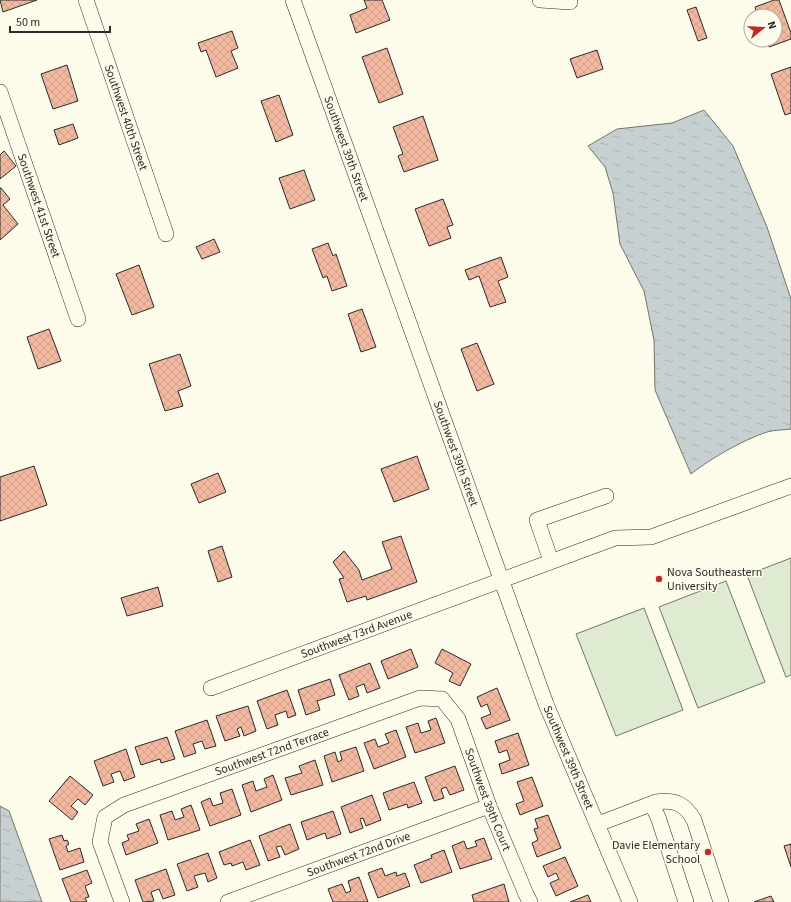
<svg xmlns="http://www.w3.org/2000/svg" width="791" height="902" font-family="'Source Sans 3',sans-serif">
<defs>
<pattern id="water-ripples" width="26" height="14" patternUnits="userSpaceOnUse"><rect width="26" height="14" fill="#c7d0d0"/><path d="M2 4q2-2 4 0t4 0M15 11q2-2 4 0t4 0" fill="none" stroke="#abb3b3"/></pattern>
<pattern id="building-cross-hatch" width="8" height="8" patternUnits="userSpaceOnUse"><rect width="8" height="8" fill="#f2b8a0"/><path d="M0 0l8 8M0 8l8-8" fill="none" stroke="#d09e8a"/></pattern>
</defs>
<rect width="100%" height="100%" fill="#fdfbea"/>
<g fill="#deebd1" stroke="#74746e">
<polygon points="791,558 791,675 786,677 747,575"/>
<polygon points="726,581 765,682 698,708 659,607"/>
<polygon points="644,608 683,710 616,736 576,634"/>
</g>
<g fill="url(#water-ripples)" stroke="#74746e">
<path d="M704,110L733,146L767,227L791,299V429C783,430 774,430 767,432C743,440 711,458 691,474L655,390L654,340L644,291L620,244L613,193L605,167L588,146L617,129L672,123Z"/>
<polygon points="0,806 9,811 42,902 0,902"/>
</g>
<g fill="url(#building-cross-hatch)" stroke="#2b2b2b">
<polygon points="0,0 37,0 3,12"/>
<polygon points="364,0 382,0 390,20 356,33 350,15 367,8"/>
<polygon points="774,0 779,0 791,33 791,39 769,47 767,40 775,40 775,16 758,16 755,7"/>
<polygon points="696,7 707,38 698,41 687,10"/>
<polygon points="232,31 238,48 231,51 238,68 216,77 206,50 201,52 198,43"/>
<polygon points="387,48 403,94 379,103 362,57"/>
<polygon points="597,50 603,69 577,78 570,59"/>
<polygon points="67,65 78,101 53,109 41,74"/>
<polygon points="791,67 791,113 785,115 771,74"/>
<polygon points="279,95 293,135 276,142 261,101"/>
<polygon points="423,116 438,160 404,172 398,156 403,154 393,127"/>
<polygon points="73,124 78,138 59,145 54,130"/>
<polygon points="4,151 16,166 0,179 0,155"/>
<polygon points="304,170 315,200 290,209 279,178"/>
<polygon points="0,188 1,188 10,199 3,205 18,224 0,240"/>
<polygon points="443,199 453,225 447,227 451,238 429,246 415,209"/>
<polygon points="214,239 220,252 202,259 196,247"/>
<polygon points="328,243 333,256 336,254 347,286 332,291 327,276 323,278 312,249"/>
<polygon points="501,257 508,277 498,281 506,302 490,307 479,276 469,280 465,270"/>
<polygon points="139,265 154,307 132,315 116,274"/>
<polygon points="362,309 376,347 361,352 348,314"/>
<polygon points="49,329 61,361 38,369 27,337"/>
<polygon points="477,343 494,384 477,391 461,349"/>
<polygon points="180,354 191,386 178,391 183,406 165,411 149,364"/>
<polygon points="417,456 429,489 394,502 381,469"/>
<polygon points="34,466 47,505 0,521 0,477"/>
<polygon points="218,473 226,492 199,503 191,484"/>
<polygon points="401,536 417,582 367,600 366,596 347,602 339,579 344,578 333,562 344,551 359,570 362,580 392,569 382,542"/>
<polygon points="222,546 232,577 218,582 208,551"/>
<polygon points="158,587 163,606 127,616 121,598"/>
<polygon points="411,649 418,667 388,679 381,661"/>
<polygon points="442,649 471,664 460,686 449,681 453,673 435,663"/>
<polygon points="370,663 380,688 367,693 364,684 356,687 359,696 349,700 339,675"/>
<polygon points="330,679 335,695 317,701 320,710 306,715 298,690"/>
<polygon points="497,688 510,720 486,729 481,718 491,714 487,704 481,707 477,697"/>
<polygon points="287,690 296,715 288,718 286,711 275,715 278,725 267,729 257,701"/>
<polygon points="248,706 256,731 244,736 241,727 237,729 240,736 225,741 216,716"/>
<polygon points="436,718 445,743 415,753 406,727 418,723 421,733 431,730 428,721"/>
<polygon points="207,720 216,746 205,749 202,741 193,744 196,753 184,757 175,731"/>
<polygon points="396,730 406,757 374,769 364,743 375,739 378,747 389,743 385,734"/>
<polygon points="518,733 529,765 502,774 499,764 510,760 507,750 499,753 495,741"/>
<polygon points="167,737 175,759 161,763 160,759 141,765 135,747"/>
<polygon points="356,747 364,771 332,782 324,756 335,752 338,762 342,760 340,752"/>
<polygon points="126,749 135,777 124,781 120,771 111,774 114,782 103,786 94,761"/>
<polygon points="315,760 323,785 291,795 285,778 302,773 299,766"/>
<polygon points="455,766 464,790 450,795 446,787 441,789 444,798 434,801 425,777"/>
<polygon points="273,775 282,800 251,812 242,785 253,781 256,791 267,787 264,779"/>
<polygon points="70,776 93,795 85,805 78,799 71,806 78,812 72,820 49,801"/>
<polygon points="532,777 543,806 520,815 516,804 524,801 517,782"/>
<polygon points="414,782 422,803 408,808 407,804 389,810 383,793"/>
<polygon points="232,789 241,815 210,826 201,802 210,798 213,806 223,803 220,793"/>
<polygon points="372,795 381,820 366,826 363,818 360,819 363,828 350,833 341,807"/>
<polygon points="191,805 200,830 168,840 160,815 172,811 175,820 184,817 181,809"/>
<polygon points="333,811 341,834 327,839 325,833 307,840 301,822"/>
<polygon points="548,815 561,848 537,857 532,843 538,840 534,829 538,828 535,819"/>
<polygon points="149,819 158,843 126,855 122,843 129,840 127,835 139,831 136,824"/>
<polygon points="290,824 299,849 285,855 281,846 276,847 280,857 268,861 259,836"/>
<polygon points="62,835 64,841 67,840 69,844 66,846 68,852 80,848 84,862 60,870 49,839"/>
<polygon points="484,838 492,859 460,869 452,846 464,841 467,849 477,846 475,841"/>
<polygon points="250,840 260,865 246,870 243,862 232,866 231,863 224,865 219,852"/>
<polygon points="791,844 791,867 784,846"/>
<polygon points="444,850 452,872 421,883 414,865 432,858 431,855"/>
<polygon points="208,853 217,878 208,882 205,873 194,876 198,887 187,891 177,864"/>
<polygon points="565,857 578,886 556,896 550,883 559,879 556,873 548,877 543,866"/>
<polygon points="382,868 385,876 396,872 397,876 405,873 410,886 378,898 368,873"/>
<polygon points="166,869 175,895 163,899 159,889 151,892 154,901 143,902 135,880"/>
<polygon points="87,870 92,883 85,886 89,897 85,898 87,902 71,902 62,879"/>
<polygon points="359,877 368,902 333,902 328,889 342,884 346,893 351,891 348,881"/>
<polygon points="504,884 509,902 474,902 472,895"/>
<polygon points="588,895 591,902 570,902"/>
<polygon points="771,896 774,902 754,902"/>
</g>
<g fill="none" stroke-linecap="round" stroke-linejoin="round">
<g stroke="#2b2b2b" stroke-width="16">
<g id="minor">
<path id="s1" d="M86,0L166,234"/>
<path id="s2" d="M293,0L546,704L630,902"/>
<polyline points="540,0 570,2"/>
<path id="s3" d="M0,92L78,319"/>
<polyline points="551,561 537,520 606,496"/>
<path id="s4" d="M211,688L615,538L651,537L791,486"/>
<polyline points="652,805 658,817 686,902"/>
<path d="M598,824L656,802C675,799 685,804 694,820L721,902"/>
<path id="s5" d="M122,902L100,842L105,817L124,805L420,698L442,699L458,719L489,806L526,894L530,902"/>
<path id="s6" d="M228,902L489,806"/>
</g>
</g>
<use href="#minor" stroke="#fdfbea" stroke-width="15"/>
</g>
<g fill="#c62828" stroke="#fdfbea" stroke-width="1.5">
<circle cx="659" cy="579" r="4"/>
<circle cx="708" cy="852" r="4"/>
</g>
<g text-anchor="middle" stroke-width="3" stroke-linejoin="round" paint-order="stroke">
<g font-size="12" fill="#2b2b2b" stroke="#fdfbea">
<text dy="4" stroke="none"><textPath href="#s1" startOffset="124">Southwest 40th Street</textPath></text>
<text dy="4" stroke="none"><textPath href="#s2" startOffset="158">Southwest 39th Street</textPath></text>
<text dy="4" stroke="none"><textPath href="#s3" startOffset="120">Southwest 41st Street</textPath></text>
<text dy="4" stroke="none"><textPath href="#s2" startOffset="482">Southwest 39th Street</textPath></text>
<text dy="4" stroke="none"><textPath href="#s4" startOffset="155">Southwest 73rd Avenue</textPath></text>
<text dy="4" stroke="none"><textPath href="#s5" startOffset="269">Southwest 72nd Terrace</textPath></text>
<text dy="4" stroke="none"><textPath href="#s2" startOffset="806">Southwest 39th Street</textPath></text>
<text dy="4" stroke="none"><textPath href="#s5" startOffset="560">Southwest 39th Court</textPath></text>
<text dy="4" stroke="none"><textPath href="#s6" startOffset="139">Southwest 72nd Drive</textPath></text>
</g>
<g font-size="12" fill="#2b2b2b" stroke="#fdfbea" text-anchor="start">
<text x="667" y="576">Nova Southeastern<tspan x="667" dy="14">University</tspan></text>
<text x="700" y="849" text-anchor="end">Davie Elementary<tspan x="700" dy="14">School</tspan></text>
</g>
</g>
<g transform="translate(763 28) rotate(72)"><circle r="19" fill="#fdfbea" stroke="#a9a89e"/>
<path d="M0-3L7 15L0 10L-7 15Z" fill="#c62828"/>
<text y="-6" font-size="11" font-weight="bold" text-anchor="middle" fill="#2b2b2b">N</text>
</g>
<path d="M10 26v6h100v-6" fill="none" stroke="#2b2b2b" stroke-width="2"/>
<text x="16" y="26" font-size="12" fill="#2b2b2b" stroke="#fdfbea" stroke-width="3" paint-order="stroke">50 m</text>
</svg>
